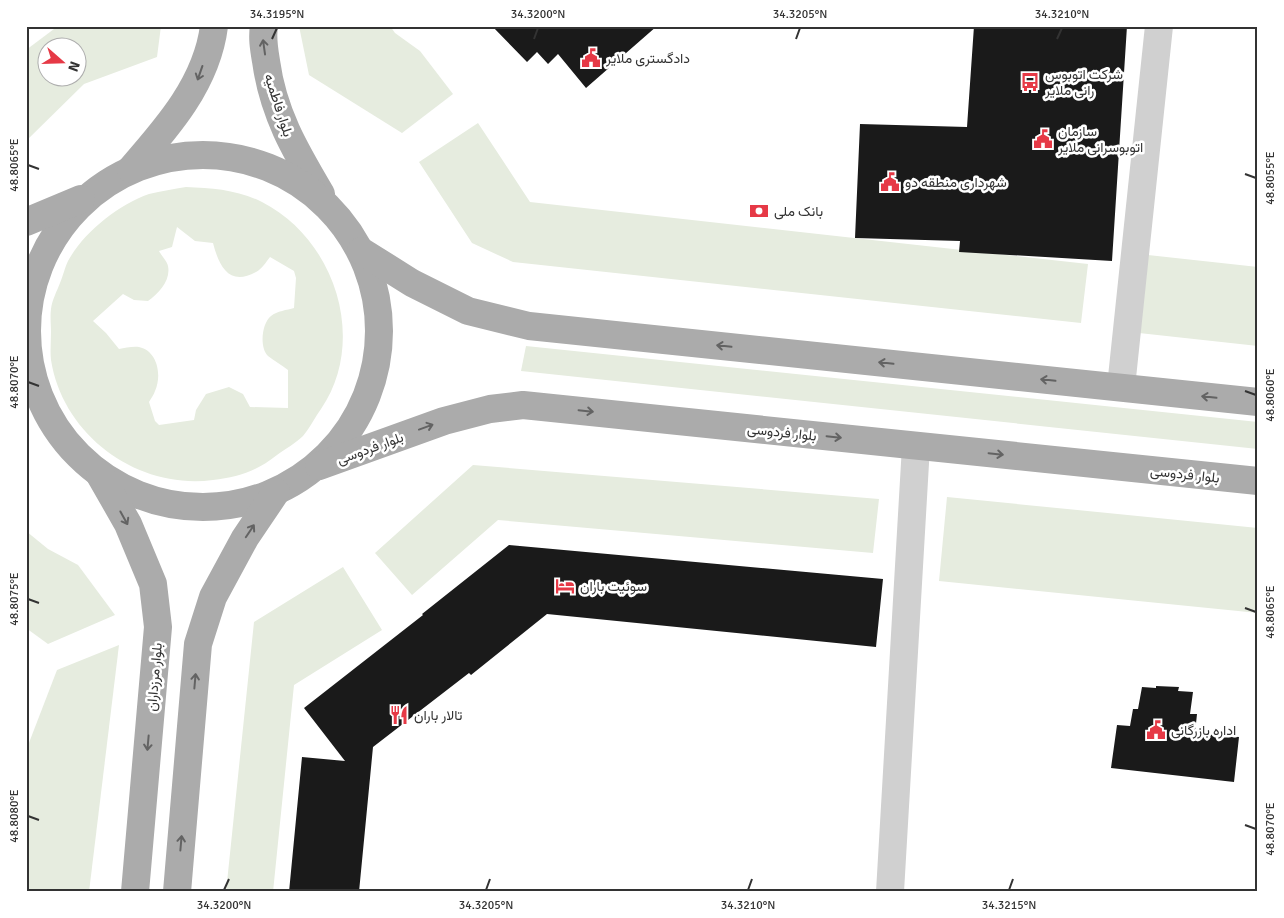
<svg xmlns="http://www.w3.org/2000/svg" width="1284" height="918" font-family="Signika,Vazirmatn,sans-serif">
<rect width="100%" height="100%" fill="#fff"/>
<g fill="#e6ecdf" fill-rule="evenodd">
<path d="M58,26H161L157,57L84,84L26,141V50ZM48,48H78V78H48Z"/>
<polygon points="299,26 390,26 395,33 420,51 453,94 402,133 309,75"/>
<polygon points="478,123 530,202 1088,264 1081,323 513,262 472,243 419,162"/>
<path d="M186,187C213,188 238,190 262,202C335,239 368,340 321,409C315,417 310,428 303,436C296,443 285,449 277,455C257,471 238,477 213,480C138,490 63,436 51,360C50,351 51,341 51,332C51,325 50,316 51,309C52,300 57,291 60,283C63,276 65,267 68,261C84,232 118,205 149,194C161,191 174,189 186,187ZM177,227L195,241L213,243C219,266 229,287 256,272C262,269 266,262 270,257L294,271L296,278L294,308C287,310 277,311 271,316C262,323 259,347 268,356C274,361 282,365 288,370V408L250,407L243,394L229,387L206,394L196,410L194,420L159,425L155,421L149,402C151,398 154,395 155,391C162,376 158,351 139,347C133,346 125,348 119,349L106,333L93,321L123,294L134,300L148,301C159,293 171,280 168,266C167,261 161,255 159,251L172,247Z"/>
<polygon points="1148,255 1258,267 1258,346 1139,333"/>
<polygon points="526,346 1258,422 1258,449 521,371"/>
<polygon points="473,465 879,499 873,553 498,520 412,595 375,553"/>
<polygon points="947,497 1258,528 1258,613 939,581"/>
<polygon points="26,531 48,549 78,565 115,615 48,644 26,628"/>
<polygon points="343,567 382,630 294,685 273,892 226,892 254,622"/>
<polygon points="119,645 89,892 26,892 27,748 57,670"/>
</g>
<g fill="#1a1a1a">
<polygon points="492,26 657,26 586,88 558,54 548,64 537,52 527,62"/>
<polygon points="974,26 1127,26 1112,261 959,252 960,241 855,238 860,124 967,127"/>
<polygon points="509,545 883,579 876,647 547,614 471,675 469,673 373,747 359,892 289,892 302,757 345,761 304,708 423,615 422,614"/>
<polygon points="1156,686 1179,687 1178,691 1193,692 1190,714 1197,714 1195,733 1239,737 1234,782 1111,768 1117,725 1130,726 1133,709 1138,709 1142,687 1156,688"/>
</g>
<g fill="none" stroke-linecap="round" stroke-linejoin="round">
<g stroke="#d0d0d0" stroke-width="28">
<polyline points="1121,387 1159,26"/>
<polyline points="890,892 916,446"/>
</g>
<g stroke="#ababab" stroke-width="28">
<path d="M264,26C262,38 264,49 266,61C273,113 295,150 321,194"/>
<circle cx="203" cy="331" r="176"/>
<path d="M131,169C167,128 207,83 214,26"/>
<polyline points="26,222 81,199"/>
<polyline points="361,251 412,283 468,311 529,326 1258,402"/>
<polyline points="319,466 444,421 490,409 523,405 1258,481"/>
<polyline points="100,475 128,524 153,584 158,627 135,892"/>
<polyline points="177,892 198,644 213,597 245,538 276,492"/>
</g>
</g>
<defs><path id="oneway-shaft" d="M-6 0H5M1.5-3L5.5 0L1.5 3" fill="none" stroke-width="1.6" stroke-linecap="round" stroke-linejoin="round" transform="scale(1.25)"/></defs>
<g stroke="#636363">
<use href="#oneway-shaft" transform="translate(264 47) rotate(-98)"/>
<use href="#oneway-shaft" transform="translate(200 73) rotate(109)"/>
<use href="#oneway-shaft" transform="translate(724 346) rotate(-174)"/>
<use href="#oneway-shaft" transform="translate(886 363) rotate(-174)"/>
<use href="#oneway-shaft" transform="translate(1048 380) rotate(-174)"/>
<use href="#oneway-shaft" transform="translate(1209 397) rotate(-174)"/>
<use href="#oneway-shaft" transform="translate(586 411) rotate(6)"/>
<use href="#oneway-shaft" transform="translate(426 427) rotate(-20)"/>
<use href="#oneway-shaft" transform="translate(834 437) rotate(6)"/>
<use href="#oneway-shaft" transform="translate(996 454) rotate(6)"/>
<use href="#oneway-shaft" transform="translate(124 518) rotate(61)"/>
<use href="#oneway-shaft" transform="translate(250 531) rotate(-56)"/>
<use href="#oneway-shaft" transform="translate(195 681) rotate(-85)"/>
<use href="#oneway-shaft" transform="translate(148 743) rotate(95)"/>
<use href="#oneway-shaft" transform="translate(181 843) rotate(-85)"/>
</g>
<path fill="none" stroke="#333" stroke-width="2" d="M272,39L277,28M534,39L538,28M796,39L800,28M1057,39L1062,28M28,165L39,169M1245,174L1256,178M28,382L39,386M1245,391L1256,395M28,599L39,603M1245,608L1256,612M28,816L39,820M1245,825L1256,829M224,890L229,879M486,890L490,879M748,890L752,879M1009,890L1013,879"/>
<defs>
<g id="civic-bare" transform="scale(1.5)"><path d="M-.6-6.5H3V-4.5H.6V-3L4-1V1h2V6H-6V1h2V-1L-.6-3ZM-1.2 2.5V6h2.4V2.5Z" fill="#e63946" stroke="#fff" stroke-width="2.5" paint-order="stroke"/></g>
<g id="bus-bare" transform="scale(1.5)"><path d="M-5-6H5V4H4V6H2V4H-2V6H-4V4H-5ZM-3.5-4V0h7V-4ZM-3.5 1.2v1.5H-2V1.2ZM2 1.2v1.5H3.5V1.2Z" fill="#e63946" stroke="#fff" stroke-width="2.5" paint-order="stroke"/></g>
<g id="bank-bare" transform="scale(1.5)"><path d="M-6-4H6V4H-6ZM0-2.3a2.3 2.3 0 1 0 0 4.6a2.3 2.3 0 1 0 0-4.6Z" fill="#e63946" stroke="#fff" stroke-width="2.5" paint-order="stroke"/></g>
<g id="hotel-bare" transform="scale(1.5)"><path d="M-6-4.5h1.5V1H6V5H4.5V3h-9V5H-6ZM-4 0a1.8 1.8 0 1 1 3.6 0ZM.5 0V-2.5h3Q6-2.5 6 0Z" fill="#e63946" stroke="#fff" stroke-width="2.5" paint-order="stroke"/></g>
<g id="restaurant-bare" transform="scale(1.5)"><path d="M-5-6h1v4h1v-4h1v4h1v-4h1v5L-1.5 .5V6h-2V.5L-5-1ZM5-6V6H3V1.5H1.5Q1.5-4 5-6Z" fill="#e63946" stroke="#fff" stroke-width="2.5" paint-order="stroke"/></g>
</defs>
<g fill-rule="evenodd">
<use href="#civic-bare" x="591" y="58"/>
<use href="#bus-bare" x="1030" y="82"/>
<use href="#civic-bare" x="1043" y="139"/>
<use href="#civic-bare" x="890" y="182"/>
<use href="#bank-bare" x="759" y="211"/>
<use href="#hotel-bare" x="565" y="586"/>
<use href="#restaurant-bare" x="399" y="715"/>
<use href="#civic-bare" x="1156" y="730"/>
</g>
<g text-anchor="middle" stroke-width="5" stroke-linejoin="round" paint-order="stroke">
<g font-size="14" fill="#333" stroke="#fff" text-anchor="start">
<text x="606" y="63">دادگستری ملایر</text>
<text x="1045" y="79">شرکت اتوبوس<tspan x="1045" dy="16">رانی ملایر</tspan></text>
<text x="1058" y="136">سازمان<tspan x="1058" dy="16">اتوبوسرانی ملایر</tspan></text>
<text x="905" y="187">شهرداری منطقه دو</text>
<text x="774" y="216">بانک ملی</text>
<text x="580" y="591">سوئیت باران</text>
<text x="414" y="720">تالار باران</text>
<text x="1171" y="735">اداره بازرگانی</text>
</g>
<g font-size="14" fill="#333" stroke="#fff">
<text transform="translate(279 105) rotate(72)" y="5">بلوار فاطمیه</text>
<text transform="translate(782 432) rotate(6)" y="5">بلوار فردوسی</text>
<text transform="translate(370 448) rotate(-20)" y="5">بلوار فردوسی</text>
<text transform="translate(1185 474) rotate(6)" y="5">بلوار فردوسی</text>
<text transform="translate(154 677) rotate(-85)" y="5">بلوار مرزداران</text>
</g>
</g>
<rect width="1284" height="918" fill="none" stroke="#ffffff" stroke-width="55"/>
<g transform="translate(62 62) rotate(110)"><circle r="24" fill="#ffffff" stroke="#adadad"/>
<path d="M0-4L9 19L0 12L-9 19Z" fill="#e63946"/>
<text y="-8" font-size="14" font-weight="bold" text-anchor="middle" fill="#333333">N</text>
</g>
<rect x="28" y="28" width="1228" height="862" fill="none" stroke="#333" stroke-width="2"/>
<g font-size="12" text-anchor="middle" fill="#333">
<text x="277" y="18">34.3195°N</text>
<text x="538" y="18">34.3200°N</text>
<text x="800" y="18">34.3205°N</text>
<text x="1062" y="18">34.3210°N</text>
<text transform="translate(14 165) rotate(-90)" y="4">48.8065°E</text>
<text transform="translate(1270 178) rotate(-90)" y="4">48.8055°E</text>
<text transform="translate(14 382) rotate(-90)" y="4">48.8070°E</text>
<text transform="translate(1270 395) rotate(-90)" y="4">48.8060°E</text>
<text transform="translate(14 599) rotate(-90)" y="4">48.8075°E</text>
<text transform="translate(1270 612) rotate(-90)" y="4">48.8065°E</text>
<text transform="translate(14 816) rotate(-90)" y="4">48.8080°E</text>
<text transform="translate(1270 829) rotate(-90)" y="4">48.8070°E</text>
<text x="224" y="909">34.3200°N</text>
<text x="486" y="909">34.3205°N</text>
<text x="748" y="909">34.3210°N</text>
<text x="1009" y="909">34.3215°N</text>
</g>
</svg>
